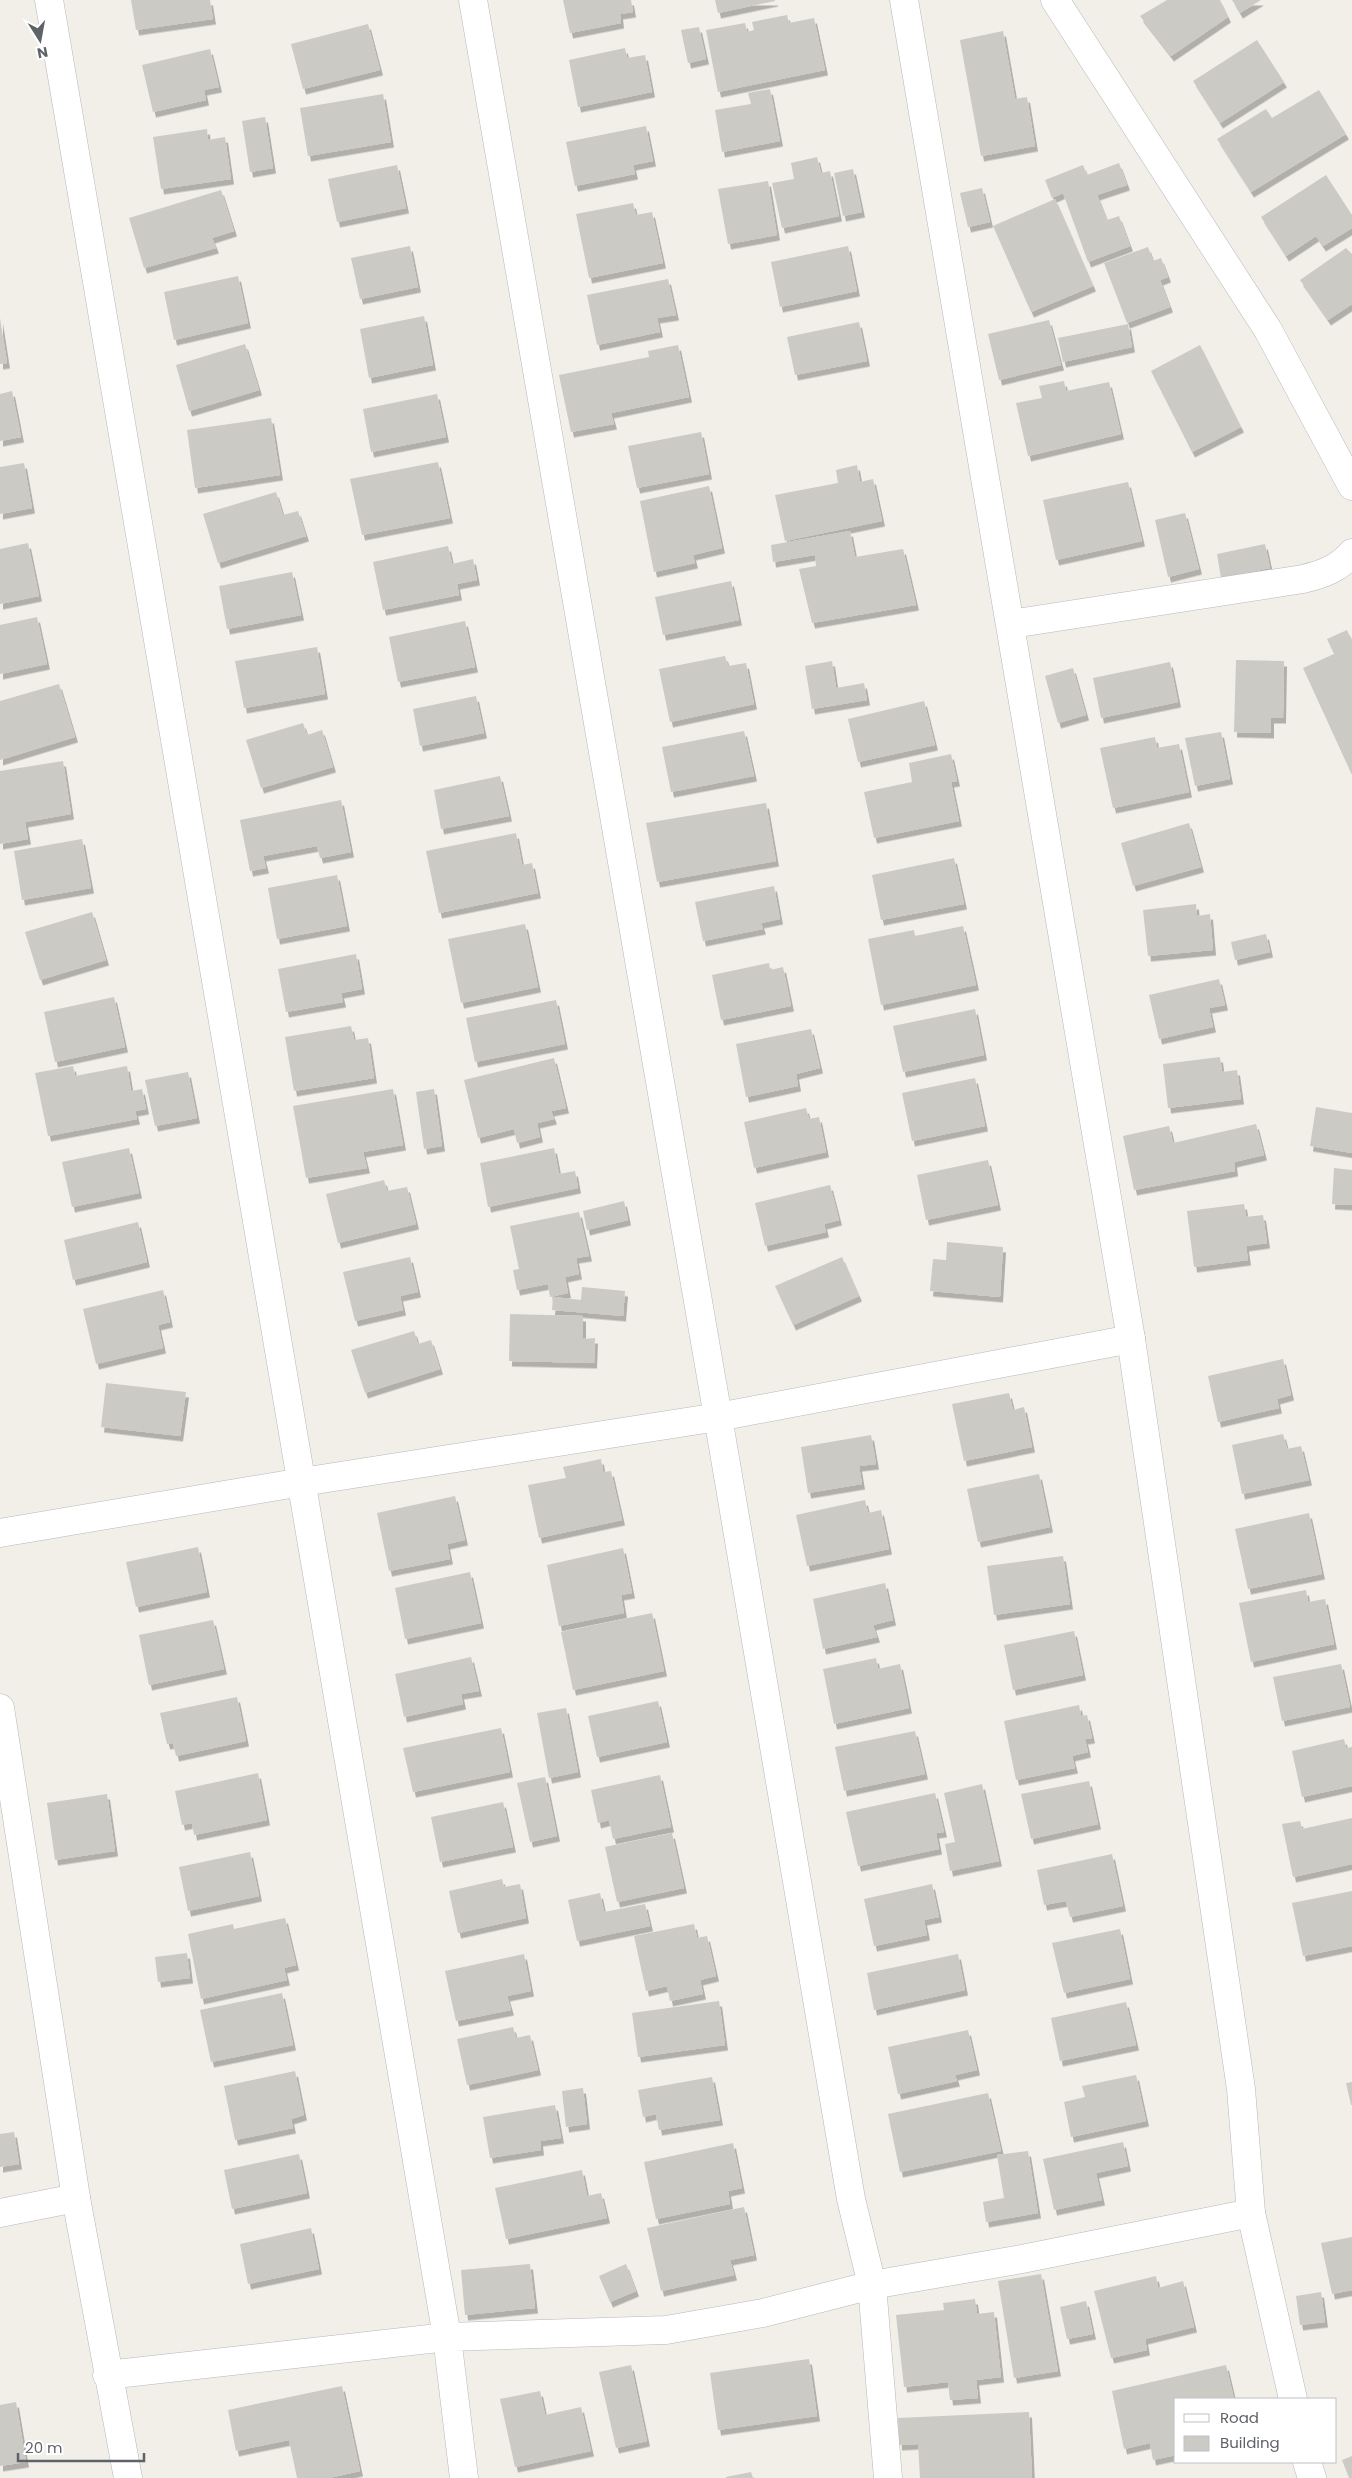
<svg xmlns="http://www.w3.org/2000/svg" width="1352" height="2478" font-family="Poppins,sans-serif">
<defs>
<filter id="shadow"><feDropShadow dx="3" dy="5.5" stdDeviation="0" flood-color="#0004"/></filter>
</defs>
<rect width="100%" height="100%" fill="#f1efe8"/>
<g fill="#cccac5" filter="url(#shadow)">
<polygon points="131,0 210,0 213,19 136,30"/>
<polygon points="563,0 631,0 633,12 620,14 621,23 570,33"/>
<polygon points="715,0 775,0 775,1 718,13"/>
<polygon points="1167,0 1220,0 1228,17 1171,56 1140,16"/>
<polygon points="1232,0 1261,0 1240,13"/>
<polygon points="787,15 789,23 814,18 825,70 718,92 706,30 745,23 747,32 754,30 752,22"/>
<polygon points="368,24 380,70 303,89 291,44"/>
<polygon points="699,27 706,59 688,63 681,30"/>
<polygon points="1003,31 1015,99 1027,97 1035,146 981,156 960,40"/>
<polygon points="1257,40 1284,82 1220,123 1193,81"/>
<polygon points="625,48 627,58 645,55 652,92 578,107 569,60"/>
<polygon points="210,49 219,87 204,90 206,100 153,112 142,65"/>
<polygon points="770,89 780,141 722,152 715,110 751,104 748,93"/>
<polygon points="1319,90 1346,134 1251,192 1217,139 1266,109 1272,118"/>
<polygon points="383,94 391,142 308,156 300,108"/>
<polygon points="265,117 273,168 250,172 242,121"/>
<polygon points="646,126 653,161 633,165 635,174 575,186 566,142"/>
<polygon points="207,129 208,140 225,137 231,179 161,189 153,137"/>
<polygon points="817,157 821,173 830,171 839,216 782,228 772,183 794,179 791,163"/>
<polygon points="1119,163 1127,185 1097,195 1107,220 1119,216 1130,246 1088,262 1063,193 1052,198 1045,180 1083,165 1087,175"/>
<polygon points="397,165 406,208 337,222 328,179"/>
<polygon points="853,169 862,212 843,216 834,173"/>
<polygon points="1326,175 1352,215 1352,228 1323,246 1316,236 1286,256 1261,217"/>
<polygon points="768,181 777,235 728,244 718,189"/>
<polygon points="982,188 990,222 968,227 960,193"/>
<polygon points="221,190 234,231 212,238 216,248 144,268 129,218"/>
<polygon points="1055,199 1093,286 1031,312 993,226"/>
<polygon points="633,203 636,215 652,212 663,263 589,278 576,214"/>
<polygon points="410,246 418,287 360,299 351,258"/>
<polygon points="848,246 857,291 780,307 771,262"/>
<polygon points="1148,247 1153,261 1161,258 1168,277 1160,280 1170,307 1127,323 1104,263"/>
<polygon points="1346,248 1352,254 1352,304 1328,320 1300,280"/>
<polygon points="238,276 248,323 174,340 164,292"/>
<polygon points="668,279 676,315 657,318 660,332 597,345 587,295"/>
<polygon points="424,316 433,365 369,378 360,329"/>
<polygon points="0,318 7,363 0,364"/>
<polygon points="1049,320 1061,365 999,380 988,334"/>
<polygon points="859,322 867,361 795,375 787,337"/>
<polygon points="1128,324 1132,347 1063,362 1058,338"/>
<polygon points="245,344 259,390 189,411 176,365"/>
<polygon points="678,345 689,397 611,413 614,424 571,432 559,375 649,357 648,351"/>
<polygon points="1200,345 1241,427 1192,452 1151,371"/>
<polygon points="1064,381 1066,391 1109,382 1121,434 1028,456 1016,403 1042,398 1039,386"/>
<polygon points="12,391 21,437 0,441 0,394"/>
<polygon points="437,394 446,437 371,452 363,409"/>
<polygon points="271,418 280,475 195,488 187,430"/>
<polygon points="701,432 709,474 637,488 628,446"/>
<polygon points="438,462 450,518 362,535 350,479"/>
<polygon points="24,463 32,508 0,514 0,467"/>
<polygon points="857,465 860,482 873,479 882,521 785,541 775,495 838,483 836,470"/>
<polygon points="1128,482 1142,541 1056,560 1043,500"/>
<polygon points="709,486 722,548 693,555 695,563 654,572 640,501"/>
<polygon points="276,492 283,515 298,511 306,536 218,563 203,514"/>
<polygon points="1185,513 1199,569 1168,577 1155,520"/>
<polygon points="850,531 855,557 903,549 916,605 812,623 799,569 816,566 815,555 773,562 771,545"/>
<polygon points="28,543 39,596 0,604 0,549"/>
<polygon points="1265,544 1270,568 1221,578 1217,554"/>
<polygon points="448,546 452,564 473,559 477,580 457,584 459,595 383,610 373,562"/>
<polygon points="292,572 301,615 227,629 219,586"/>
<polygon points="731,581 739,620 663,635 655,597"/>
<polygon points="37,617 47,664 0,674 0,625"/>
<polygon points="465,621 475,667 398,682 389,637"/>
<polygon points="1347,630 1352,641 1352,775 1303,668 1334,654 1327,639"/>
<polygon points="317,647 325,694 244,708 235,661"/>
<polygon points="725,656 728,666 746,663 754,704 670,722 659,669"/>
<polygon points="1236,660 1284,661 1283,718 1271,718 1271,733 1234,732"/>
<polygon points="832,661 836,688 864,683 867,700 812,709 805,666"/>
<polygon points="1170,662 1178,702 1101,718 1093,678"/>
<polygon points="1073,668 1086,715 1058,723 1045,676"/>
<polygon points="59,684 75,737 0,760 0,701"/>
<polygon points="476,696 484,733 420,746 413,709"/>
<polygon points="924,701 935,745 858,762 848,719"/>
<polygon points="303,723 307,735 322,730 333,767 261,788 246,740"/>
<polygon points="744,731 754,776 671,792 662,747"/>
<polygon points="1221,732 1230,779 1195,786 1185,738"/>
<polygon points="1155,737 1157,748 1179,744 1189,792 1113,808 1100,748"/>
<polygon points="951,754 957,781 951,782 959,821 874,838 864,792 912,782 909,763"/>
<polygon points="63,761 71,814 25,822 28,839 0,844 0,771"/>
<polygon points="500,776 509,816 441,829 434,790"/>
<polygon points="341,800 351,852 320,858 317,846 263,856 266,868 250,871 240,820"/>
<polygon points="766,803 776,861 657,882 646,823"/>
<polygon points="1189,823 1201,867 1133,886 1121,843"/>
<polygon points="516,833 522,865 532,863 538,893 439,913 426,851"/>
<polygon points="82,839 91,888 22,900 14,851"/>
<polygon points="954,858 964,904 881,920 872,875"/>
<polygon points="337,875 347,926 277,939 268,888"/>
<polygon points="774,886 780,919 761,923 763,929 703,941 695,902"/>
<polygon points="1196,904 1197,916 1210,914 1213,950 1148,956 1143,910"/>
<polygon points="92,912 106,960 40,980 25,932"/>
<polygon points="525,924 538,987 461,1003 448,939"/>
<polygon points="963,926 976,985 881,1005 868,939 914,930 915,936"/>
<polygon points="1266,934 1270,952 1235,960 1231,942"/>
<polygon points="356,954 362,989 341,993 343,1002 286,1012 278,969"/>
<polygon points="769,963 770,970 783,967 791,1006 721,1020 712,975"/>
<polygon points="1219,979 1225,1005 1209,1008 1213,1027 1159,1039 1149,995"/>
<polygon points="114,997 125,1047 55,1062 44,1012"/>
<polygon points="556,1000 565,1044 475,1062 466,1018"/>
<polygon points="975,1009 984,1055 903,1072 893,1026"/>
<polygon points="351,1026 354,1040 368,1038 374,1078 294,1091 285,1037"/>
<polygon points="811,1029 820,1068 796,1074 798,1086 746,1097 736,1044"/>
<polygon points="1220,1057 1222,1072 1237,1070 1241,1099 1168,1108 1163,1064"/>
<polygon points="554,1058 566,1108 551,1111 554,1119 537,1123 540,1137 517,1143 514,1129 478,1138 464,1080"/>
<polygon points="73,1066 75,1076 127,1066 131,1091 142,1089 146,1109 135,1111 137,1119 48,1136 35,1073"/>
<polygon points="188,1072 197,1118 155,1126 145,1080"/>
<polygon points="975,1078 985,1126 912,1141 902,1093"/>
<polygon points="393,1089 403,1145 363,1152 367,1168 306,1178 293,1106"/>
<polygon points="434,1089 442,1146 424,1149 416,1092"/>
<polygon points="1316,1107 1352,1113 1352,1153 1310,1146"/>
<polygon points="806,1108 809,1119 819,1117 826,1152 754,1168 744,1122"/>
<polygon points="1256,1124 1264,1155 1234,1162 1235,1171 1134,1190 1123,1136 1169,1126 1173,1143"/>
<polygon points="129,1148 139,1193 72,1207 62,1162"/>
<polygon points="554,1148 559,1174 575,1171 578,1188 488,1207 480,1163"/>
<polygon points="988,1160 998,1205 926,1220 917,1175"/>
<polygon points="1334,1168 1352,1170 1352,1205 1332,1204"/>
<polygon points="384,1180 387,1191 407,1187 416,1224 338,1243 326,1194"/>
<polygon points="830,1185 839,1220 824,1224 826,1232 765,1246 755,1203"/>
<polygon points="624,1201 628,1220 587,1230 583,1211"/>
<polygon points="1244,1204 1246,1217 1263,1215 1267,1243 1246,1246 1248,1260 1194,1267 1187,1211"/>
<polygon points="579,1212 589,1256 576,1258 579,1274 565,1277 568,1293 550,1297 548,1284 517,1290 513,1270 519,1269 510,1226"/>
<polygon points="138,1222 147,1262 73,1280 64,1240"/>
<polygon points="947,1242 1003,1247 1000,1297 930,1291 933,1259 946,1260"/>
<polygon points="410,1257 418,1292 400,1296 403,1310 355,1321 343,1272"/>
<polygon points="842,1257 859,1296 793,1325 775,1286"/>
<polygon points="582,1287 625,1291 623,1316 552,1310 553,1297 581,1300"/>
<polygon points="163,1290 170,1322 158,1325 163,1348 96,1364 83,1309"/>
<polygon points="510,1314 583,1316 583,1339 595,1338 594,1363 509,1361"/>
<polygon points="414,1331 418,1344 431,1340 440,1369 365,1393 351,1350"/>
<polygon points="1283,1359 1291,1395 1277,1399 1279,1408 1218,1422 1208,1376"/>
<polygon points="106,1383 186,1392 180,1436 101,1427"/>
<polygon points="1009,1393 1013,1410 1024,1407 1032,1447 964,1461 952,1404"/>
<polygon points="1283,1434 1287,1449 1301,1446 1309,1480 1242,1494 1232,1445"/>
<polygon points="871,1435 876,1464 859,1466 862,1484 808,1493 801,1447"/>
<polygon points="601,1459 603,1472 611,1471 622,1520 539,1538 528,1485 566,1478 563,1467"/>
<polygon points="1039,1474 1050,1527 978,1542 967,1489"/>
<polygon points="455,1496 465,1540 447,1544 450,1559 389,1571 377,1513"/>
<polygon points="865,1500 868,1513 881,1510 889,1549 807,1566 796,1515"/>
<polygon points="1309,1513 1322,1574 1248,1589 1235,1529"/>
<polygon points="198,1547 207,1592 136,1607 126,1562"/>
<polygon points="623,1548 632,1593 621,1595 624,1613 559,1626 547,1565"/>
<polygon points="1063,1556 1070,1604 994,1615 987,1566"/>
<polygon points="470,1572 481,1623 405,1639 395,1588"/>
<polygon points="885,1583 893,1620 873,1625 877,1637 823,1649 813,1599"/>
<polygon points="1306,1590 1308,1602 1325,1599 1334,1644 1251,1662 1239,1603"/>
<polygon points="652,1613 664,1671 573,1690 561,1632"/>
<polygon points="213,1620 224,1669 149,1685 139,1635"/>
<polygon points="1074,1631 1083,1675 1013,1690 1004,1645"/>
<polygon points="471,1657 479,1691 461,1694 463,1704 404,1717 395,1674"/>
<polygon points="876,1658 878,1669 900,1664 909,1708 834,1724 823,1669"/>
<polygon points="1341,1664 1350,1707 1282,1721 1273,1677"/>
<polygon points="237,1697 246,1741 176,1756 173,1743 167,1744 160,1713"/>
<polygon points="658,1701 667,1742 597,1757 588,1716"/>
<polygon points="1079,1705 1081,1716 1087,1715 1092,1738 1085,1739 1088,1752 1072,1756 1075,1768 1016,1780 1004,1721"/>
<polygon points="566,1708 578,1772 549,1778 537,1713"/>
<polygon points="501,1728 510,1772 413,1792 403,1748"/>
<polygon points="915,1731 925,1774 844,1791 835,1747"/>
<polygon points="1344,1739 1346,1748 1352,1747 1352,1786 1302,1797 1292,1751"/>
<polygon points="258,1773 267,1820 194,1835 192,1823 182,1825 175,1791"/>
<polygon points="660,1775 671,1827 613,1839 609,1820 598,1823 591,1790"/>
<polygon points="545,1777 557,1836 530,1842 517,1783"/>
<polygon points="1089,1781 1098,1824 1031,1839 1021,1794"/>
<polygon points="982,1784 999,1861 950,1871 945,1844 955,1842 944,1793"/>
<polygon points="935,1793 944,1832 936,1833 939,1849 858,1866 846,1812"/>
<polygon points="107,1794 115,1851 55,1860 47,1803"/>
<polygon points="503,1802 513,1847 440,1862 431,1817"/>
<polygon points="1352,1818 1352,1864 1293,1877 1282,1824 1300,1821 1302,1829"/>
<polygon points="672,1833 684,1888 617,1902 605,1847"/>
<polygon points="250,1852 259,1896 188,1911 179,1867"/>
<polygon points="1112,1854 1123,1906 1070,1917 1066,1901 1044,1905 1037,1870"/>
<polygon points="502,1879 504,1887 520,1884 526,1918 458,1933 449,1891"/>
<polygon points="932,1884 939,1917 924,1920 927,1935 874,1946 864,1899"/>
<polygon points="1352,1891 1352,1946 1303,1956 1292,1903"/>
<polygon points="600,1893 604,1912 645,1904 650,1926 577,1941 568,1900"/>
<polygon points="285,1918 296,1965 284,1968 287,1980 201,1999 188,1934 233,1924 234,1929"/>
<polygon points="694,1924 697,1938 707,1936 716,1976 700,1980 703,1994 670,2001 667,1986 646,1991 634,1936"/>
<polygon points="1120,1929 1130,1979 1064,1993 1052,1943"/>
<polygon points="187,1953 190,1978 158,1982 155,1957"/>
<polygon points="524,1954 531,1991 507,1996 511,2010 456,2021 445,1971"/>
<polygon points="958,1954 965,1990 874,2010 867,1973"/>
<polygon points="282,1993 293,2045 211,2062 200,2010"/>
<polygon points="719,2001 725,2045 638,2057 632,2013"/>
<polygon points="1126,2002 1136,2045 1060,2061 1051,2018"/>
<polygon points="513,2027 516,2038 530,2035 538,2070 467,2085 457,2039"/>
<polygon points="968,2030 977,2070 955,2075 957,2081 898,2094 888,2047"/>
<polygon points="295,2071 304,2115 291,2119 293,2128 235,2140 224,2086"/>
<polygon points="1136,2075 1146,2121 1071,2137 1064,2102 1085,2097 1082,2086"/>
<polygon points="712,2077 720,2120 659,2130 656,2114 643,2117 638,2090"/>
<polygon points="1352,2082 1352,2105 1351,2105 1346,2083"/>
<polygon points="583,2088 587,2124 566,2127 562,2091"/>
<polygon points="988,2093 1001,2151 900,2172 888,2114"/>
<polygon points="555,2105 561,2138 540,2141 541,2150 490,2158 483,2117"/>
<polygon points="14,2132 19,2164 0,2167 0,2134"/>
<polygon points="1123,2142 1128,2166 1096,2173 1102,2200 1054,2210 1043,2159"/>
<polygon points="733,2143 742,2188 728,2191 730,2204 656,2219 644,2162"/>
<polygon points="1028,2151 1038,2213 986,2222 983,2202 1004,2198 997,2155"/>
<polygon points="299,2154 307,2193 232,2209 224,2170"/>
<polygon points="582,2170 587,2196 601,2193 607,2218 506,2239 495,2188"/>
<polygon points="744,2207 754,2255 730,2260 734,2275 661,2291 647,2228"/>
<polygon points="311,2228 319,2269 248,2284 240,2244"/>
<polygon points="1352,2237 1352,2290 1332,2294 1321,2243"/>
<polygon points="530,2264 535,2308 465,2315 461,2270"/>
<polygon points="626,2264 636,2291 610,2302 599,2276"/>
<polygon points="1041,2274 1058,2371 1014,2378 998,2281"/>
<polygon points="1156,2276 1158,2288 1183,2281 1194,2327 1145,2339 1147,2350 1111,2358 1094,2291"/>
<polygon points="1321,2292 1325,2322 1300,2325 1296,2296"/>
<polygon points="975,2299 977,2314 994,2312 1001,2377 976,2380 978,2398 950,2400 948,2382 904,2387 896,2315 944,2310 943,2303"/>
<polygon points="1086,2301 1093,2334 1067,2339 1060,2307"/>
<polygon points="809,2359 817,2416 718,2430 710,2373"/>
<polygon points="631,2365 647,2441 616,2448 599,2372"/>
<polygon points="1226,2365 1234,2399 1176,2399 1176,2455 1153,2460 1150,2443 1124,2449 1112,2391"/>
<polygon points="342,2386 360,2471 329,2478 297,2478 289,2440 236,2451 228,2410"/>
<polygon points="540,2391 545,2415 581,2407 591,2451 515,2467 500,2399"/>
<polygon points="16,2402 26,2462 0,2466 0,2405"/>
<polygon points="1029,2412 1032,2478 920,2478 918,2444 899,2445 898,2418"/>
<polygon points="1352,2456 1352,2478 1349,2478 1342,2460"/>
<polygon points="751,2472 753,2478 726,2478 726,2477"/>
</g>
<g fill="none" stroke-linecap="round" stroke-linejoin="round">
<g stroke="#b5b8bc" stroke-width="29">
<g id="street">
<polyline points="49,0 447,2337 107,2375"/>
<polyline points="473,0 718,1417 851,2199 872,2285 1022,2259 1251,2213 1241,2089 1131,1339 904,0"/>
<polyline points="1055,0 1268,330 1352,486"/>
<path d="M1011,624L1303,579C1323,574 1338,569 1352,553"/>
<polyline points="0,1533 302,1482 718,1417 1131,1339"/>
<polyline points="0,1708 76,2198 128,2478"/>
<polyline points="0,2213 76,2198"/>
<polyline points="1251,2213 1293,2399"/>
<polyline points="1307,2462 1312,2478"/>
<polyline points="464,2478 447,2337 666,2330 763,2313 872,2285 888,2478"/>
</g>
</g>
<use href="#street" stroke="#fff" stroke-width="28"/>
</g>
<rect x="1174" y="2398" width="162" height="65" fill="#ffffff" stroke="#bfc1c3"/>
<rect x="1184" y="2414" width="25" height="8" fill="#ffffff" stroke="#bfc1c3"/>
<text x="1220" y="2423" font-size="15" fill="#5f6368">Road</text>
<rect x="1184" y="2436" width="25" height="15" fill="#cccac5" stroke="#bfc1c3"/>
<text x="1220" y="2448" font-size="15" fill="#5f6368">Building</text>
<g transform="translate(40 40) rotate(169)" stroke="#ffffff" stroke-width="4" paint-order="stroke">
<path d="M0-4L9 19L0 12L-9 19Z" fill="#5f6368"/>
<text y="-8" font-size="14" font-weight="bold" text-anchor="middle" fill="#5f6368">N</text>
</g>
<path d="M18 2453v8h126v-8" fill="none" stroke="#5f6368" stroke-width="2.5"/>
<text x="25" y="2453" font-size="15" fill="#5f6368" stroke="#ffffff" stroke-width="4" paint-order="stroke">20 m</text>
</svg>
